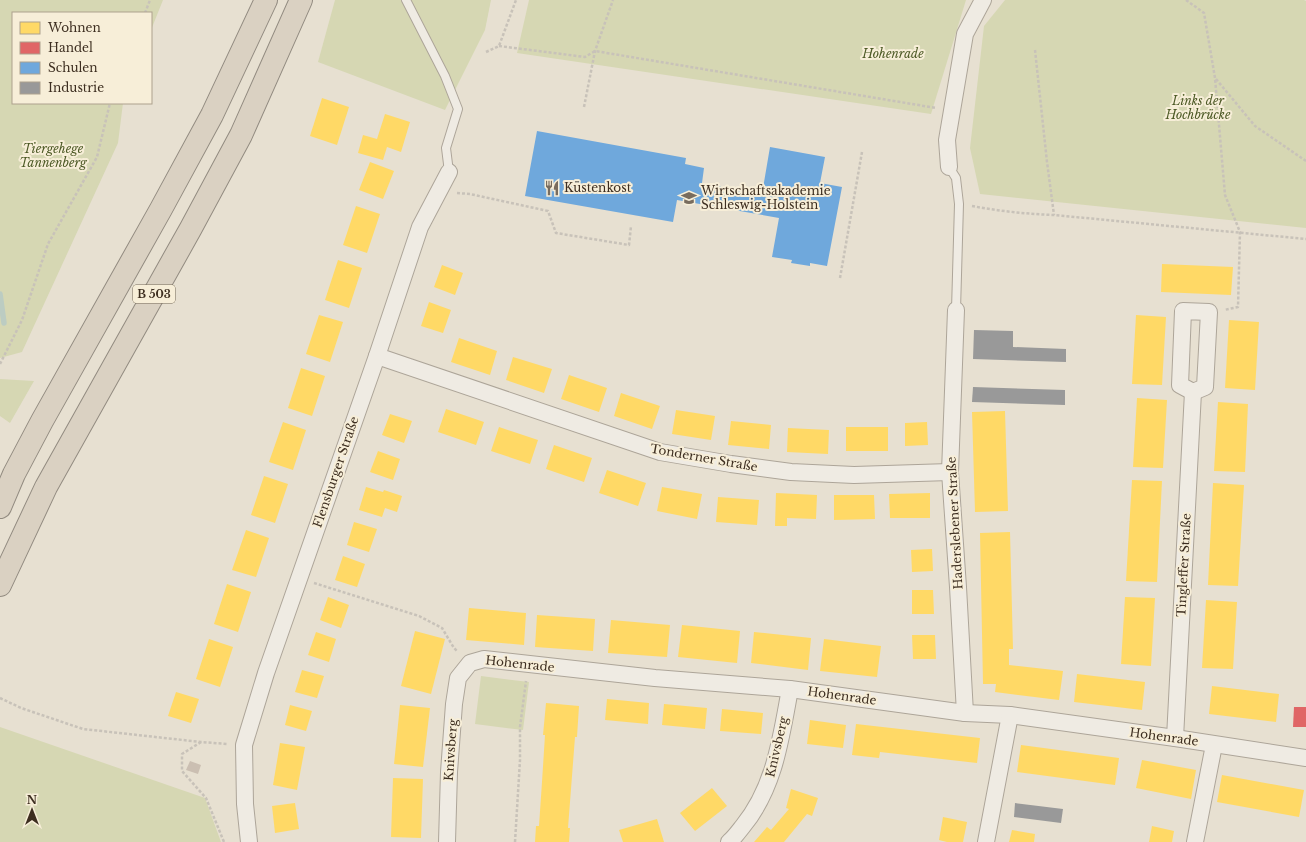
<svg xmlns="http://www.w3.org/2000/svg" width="1306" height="842" font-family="'Libre Baskerville',serif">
<rect width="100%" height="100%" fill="#e7e0d1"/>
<g fill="#d6d7b3">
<polygon points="0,0 163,0 151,30 151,13 13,13 13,103 123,103 118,143 22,352 0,358"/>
<polygon points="335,0 491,0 485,30 445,110 318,62"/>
<polygon points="529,0 966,0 931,114 517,53"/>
<polygon points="1005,0 1304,0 1306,1 1306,228 980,194 970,148 984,26"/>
<polygon points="0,379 34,381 10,423 0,416"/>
<polygon points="481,676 529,682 523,730 475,724"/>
<polygon points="0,727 205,798 221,842 0,842"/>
</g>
<g fill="#ffd966">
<polygon points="322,98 349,107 337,145 310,136"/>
<polygon points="385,114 410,122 401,152 387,147 383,160 358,153 363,135 377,139"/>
<polygon points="370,162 394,171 383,199 359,190"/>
<polygon points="356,206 380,214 367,253 343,245"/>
<polygon points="338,260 362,268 349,308 325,300"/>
<polygon points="1162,264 1233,267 1231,295 1161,292"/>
<polygon points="442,265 463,273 455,295 434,287"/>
<polygon points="429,302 451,310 443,333 421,326"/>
<polygon points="319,315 343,322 330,362 306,354"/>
<polygon points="1136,315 1166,317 1162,385 1132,384"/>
<polygon points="1229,320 1259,322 1255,390 1225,388"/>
<polygon points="459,338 497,351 490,375 451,362"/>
<polygon points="513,357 552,369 544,393 506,380"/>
<polygon points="301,368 325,376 312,416 288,408"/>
<polygon points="569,375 607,388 599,412 561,399"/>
<polygon points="621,393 660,406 652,429 614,416"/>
<polygon points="1137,398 1167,400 1163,468 1133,467"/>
<polygon points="1218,402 1248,404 1245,472 1214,471"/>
<polygon points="446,409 484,422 476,445 438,432"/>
<polygon points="676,410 715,416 711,440 672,434"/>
<polygon points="1005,411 1008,511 975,512 972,412"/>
<polygon points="390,414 412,421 404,443 382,435"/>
<polygon points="731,421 771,425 769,449 728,445"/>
<polygon points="283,422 306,430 293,470 269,462"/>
<polygon points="927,422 928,445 905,446 905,423"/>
<polygon points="499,427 538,440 530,464 491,451"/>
<rect x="846" y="427" width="42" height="24"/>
<polygon points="788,428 829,430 828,454 787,452"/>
<polygon points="554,445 592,458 584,482 546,469"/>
<polygon points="378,451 400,459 393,480 370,472"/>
<polygon points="607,470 646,483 638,506 599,493"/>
<polygon points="264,476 288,484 275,523 251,515"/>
<polygon points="1132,480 1162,481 1157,582 1126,581"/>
<polygon points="1213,483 1244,485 1238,586 1208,585"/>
<polygon points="366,487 383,492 384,490 402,496 397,512 385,508 382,517 359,510"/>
<polygon points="662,487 702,494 697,519 657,511"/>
<polygon points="776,493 817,495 816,519 787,518 787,526 775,526"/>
<polygon points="930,493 930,518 890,518 889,494"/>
<polygon points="834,495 874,495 875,519 834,520"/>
<polygon points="718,497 759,500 757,525 716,522"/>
<polygon points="354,522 377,529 369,552 347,545"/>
<polygon points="246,530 269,538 256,577 232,570"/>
<polygon points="1010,532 1013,649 1009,649 1009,665 1063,671 1059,700 995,692 996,684 983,684 980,533"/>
<polygon points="932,549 933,571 912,572 911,550"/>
<polygon points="343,556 365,564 357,587 335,580"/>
<polygon points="227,584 251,592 238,632 214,624"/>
<polygon points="912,590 933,590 934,614 912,614"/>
<polygon points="328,597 349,605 341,628 320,620"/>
<polygon points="1125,597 1155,598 1151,666 1121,664"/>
<polygon points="1206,600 1237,602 1233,669 1202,668"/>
<polygon points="469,608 526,613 524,645 466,640"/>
<polygon points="537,615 595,619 593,651 535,647"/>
<polygon points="611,620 670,625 667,657 608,653"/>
<polygon points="682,625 740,631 737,663 678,657"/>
<polygon points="415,631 445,639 431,694 401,686"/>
<polygon points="316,632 336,639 329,662 308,655"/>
<polygon points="754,632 811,638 808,670 751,663"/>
<polygon points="912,635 935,635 936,659 913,659"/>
<polygon points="209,639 233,647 220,687 196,679"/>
<polygon points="824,639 881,646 877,677 820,671"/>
<polygon points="302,670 324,676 317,698 295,692"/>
<polygon points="1077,674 1145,682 1142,710 1074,702"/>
<polygon points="1212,686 1279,694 1276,722 1209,714"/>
<polygon points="176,692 199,699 191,723 168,716"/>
<polygon points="607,699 649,703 648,724 605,720"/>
<polygon points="546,703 579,706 577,737 575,737 568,828 570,828 569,842 535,842 536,826 539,826 542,782 545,735 543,735"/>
<polygon points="664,704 707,708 705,729 662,725"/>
<polygon points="290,705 312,711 306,731 285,725"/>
<polygon points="400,705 430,708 423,767 394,764"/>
<polygon points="722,709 763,713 761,734 720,731"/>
<polygon points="810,720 846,725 843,748 807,744"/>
<polygon points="856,724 980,738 977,763 880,752 879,758 852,755"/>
<polygon points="280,743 305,747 297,790 273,785"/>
<polygon points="1021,745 1119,758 1115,785 1017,772"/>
<polygon points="1142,760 1196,770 1191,799 1136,788"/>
<polygon points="1222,775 1304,790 1299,817 1217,802"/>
<polygon points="393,778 423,779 421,838 391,837"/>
<polygon points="712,788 727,806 695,831 680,813"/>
<polygon points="791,789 818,798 812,816 807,814 784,842 754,842 767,827 771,830 789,809 786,808"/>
<polygon points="295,803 299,829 275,833 272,806"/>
<polygon points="943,817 967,822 963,842 947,842 939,840"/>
<polygon points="657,819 664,842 623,842 619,830"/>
<polygon points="1152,826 1174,831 1172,842 1149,842"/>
<polygon points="1012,830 1035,834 1034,842 1009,842"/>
</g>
<polygon fill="#e06666" points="1294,707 1306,707 1306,727 1293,727"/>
<polygon fill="#6fa8dc" points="537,131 686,158 685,164 704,168 702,183 762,194 770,147 825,157 820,183 842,187 827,266 810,263 810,266 791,263 792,260 772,257 779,218 677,200 673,222 525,196"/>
<g fill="#999">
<polygon points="974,330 1013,331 1013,347 1066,349 1066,362 973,359"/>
<polygon points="973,387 1065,390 1065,405 972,402"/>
<polygon points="1015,803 1063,809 1061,823 1014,817"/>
</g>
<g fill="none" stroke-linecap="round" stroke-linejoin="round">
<polyline stroke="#bcccc2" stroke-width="5.5" points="0,294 4,323"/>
</g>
<polygon fill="#cbbfb2" points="190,761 201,765 198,774 186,770"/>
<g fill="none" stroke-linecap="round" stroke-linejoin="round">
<g stroke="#ada599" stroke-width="10">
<g id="lane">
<polyline points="406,0 445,76 458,109 446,148 449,172"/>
<polyline points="949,167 956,178 959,204 956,310"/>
</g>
</g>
<g stroke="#ada599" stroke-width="18">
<g id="street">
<polyline points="949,167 947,140 965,34 983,0"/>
<polyline points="956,310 950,472 958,587 965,713"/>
<polygon points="1183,311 1209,312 1205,387 1193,392 1180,385"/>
<polyline points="377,356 660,452 731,464 791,472 854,475 950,472"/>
<polyline points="1175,738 1193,392"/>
<polyline points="249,842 245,804 244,745 266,673 377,356 420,227 449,172"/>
<polyline points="447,842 449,772 454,704 458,678 470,663 484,659 655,678 790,689 965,713 1010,715 1175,738 1306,758"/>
<path d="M729,842C734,838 739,831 743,826C775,787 781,737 790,689"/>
<polyline points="986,842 1010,715"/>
<polyline points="1195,842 1214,745"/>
</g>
</g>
<g stroke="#928b80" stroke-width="24">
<g id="highway">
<polyline points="0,507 14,474 42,421 161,209 212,115 266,0"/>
<polyline points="0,585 46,487 191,228 241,135 301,0"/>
</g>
</g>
<g stroke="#c8c2b9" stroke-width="2.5" stroke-dasharray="3 2" stroke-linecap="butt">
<polyline points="1186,0 1204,13 1215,78 1225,195 1240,232 1238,307 1224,310"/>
<polyline points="145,13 150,0"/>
<polyline points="499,46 585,57 595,51 936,108"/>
<polyline points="1035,50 1047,162 1054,215"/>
<polyline points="486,52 499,46 516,0"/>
<polyline points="1216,79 1255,126 1306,161"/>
<polyline points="584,107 595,51 613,0"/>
<polyline points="457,193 470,194 548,211 556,233 629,245 631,226"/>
<path d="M972,206C999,211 1026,214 1054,215L1306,239"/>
<polyline points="840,278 862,152"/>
<polyline points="0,364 22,320 48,244 97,157 110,103"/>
<polyline points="314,583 419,616 442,628 454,648 458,652"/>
<polyline points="0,698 21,708 83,729 201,742 228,744"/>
<polyline points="201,742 182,754 182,771 206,798 224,842"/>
<polyline points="515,842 520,760 520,727 526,681"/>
</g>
<use href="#lane" stroke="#efebe3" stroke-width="8"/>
<use href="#street" stroke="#efebe3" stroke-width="16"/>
<use href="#highway" stroke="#dad1c2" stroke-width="22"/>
</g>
<defs>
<g id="restaurant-bare" transform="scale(1.2)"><path d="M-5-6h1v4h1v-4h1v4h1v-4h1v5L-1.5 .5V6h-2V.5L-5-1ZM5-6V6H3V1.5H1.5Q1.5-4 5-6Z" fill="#786c5e" stroke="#f7eed8" stroke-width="2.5" paint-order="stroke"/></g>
<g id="university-bare" transform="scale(1.2)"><path d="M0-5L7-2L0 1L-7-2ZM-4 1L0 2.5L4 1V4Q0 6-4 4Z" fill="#786c5e" stroke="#f7eed8" stroke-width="2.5" paint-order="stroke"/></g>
</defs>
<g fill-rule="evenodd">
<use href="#restaurant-bare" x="552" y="188"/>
<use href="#university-bare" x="689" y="198"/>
</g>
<g text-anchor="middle" stroke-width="4" stroke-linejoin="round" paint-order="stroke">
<rect fill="#f7eed8" stroke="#756857" stroke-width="1" x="133" y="285" width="42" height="18" rx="3"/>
<g font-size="11" font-weight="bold" fill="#3d2e20">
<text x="154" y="298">B 503</text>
</g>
<g font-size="12" font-style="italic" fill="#4d5a26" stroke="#f7eed8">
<text x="893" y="58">Hohenrade</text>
<text x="1198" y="105">Links der<tspan x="1198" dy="14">Hochbrücke</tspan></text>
<text x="53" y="153">Tiergehege<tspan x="53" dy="14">Tannenberg</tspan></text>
</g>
<g font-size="12" fill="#3d2e20" stroke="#f7eed8" text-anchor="start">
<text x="564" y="192">Küstenkost</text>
<text x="701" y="195">Wirtschaftsakademie<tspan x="701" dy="14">Schleswig-Holstein</tspan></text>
</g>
<g font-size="12" fill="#3d2e20" stroke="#f7eed8">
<text transform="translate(704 458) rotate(10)" y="4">Tonderner Straße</text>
<text transform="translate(336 472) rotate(-71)" y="4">Flensburger Straße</text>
<text transform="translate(955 523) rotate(-93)" y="4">Haderslebener Straße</text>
<text transform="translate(1184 565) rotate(-87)" y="4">Tingleffer Straße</text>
<text transform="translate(520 664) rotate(6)" y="4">Hohenrade</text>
<text transform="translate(842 696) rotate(8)" y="4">Hohenrade</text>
<text transform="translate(1164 737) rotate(8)" y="4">Hohenrade</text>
<text transform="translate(777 747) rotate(-77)" y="4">Knivsberg</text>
<text transform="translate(451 750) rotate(-86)" y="4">Knivsberg</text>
</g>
</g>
<rect x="12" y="12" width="140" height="92" fill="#f7eed8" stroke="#ada18e"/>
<rect x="20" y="22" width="20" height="12" fill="#ffd966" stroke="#ada18e"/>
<text x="48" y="32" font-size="12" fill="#3d2e20">Wohnen</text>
<rect x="20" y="42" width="20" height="12" fill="#e06666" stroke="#ada18e"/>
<text x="48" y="52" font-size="12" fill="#3d2e20">Handel</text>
<rect x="20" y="62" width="20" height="12" fill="#6fa8dc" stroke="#ada18e"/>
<text x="48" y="72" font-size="12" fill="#3d2e20">Schulen</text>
<rect x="20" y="82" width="20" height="12" fill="#999999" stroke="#ada18e"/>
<text x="48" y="92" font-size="12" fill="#3d2e20">Industrie</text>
<g transform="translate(32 810)" stroke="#f7eed8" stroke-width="3" paint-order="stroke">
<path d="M0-3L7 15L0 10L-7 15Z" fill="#3d2e20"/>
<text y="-6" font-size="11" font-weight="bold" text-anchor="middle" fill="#3d2e20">N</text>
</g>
</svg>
